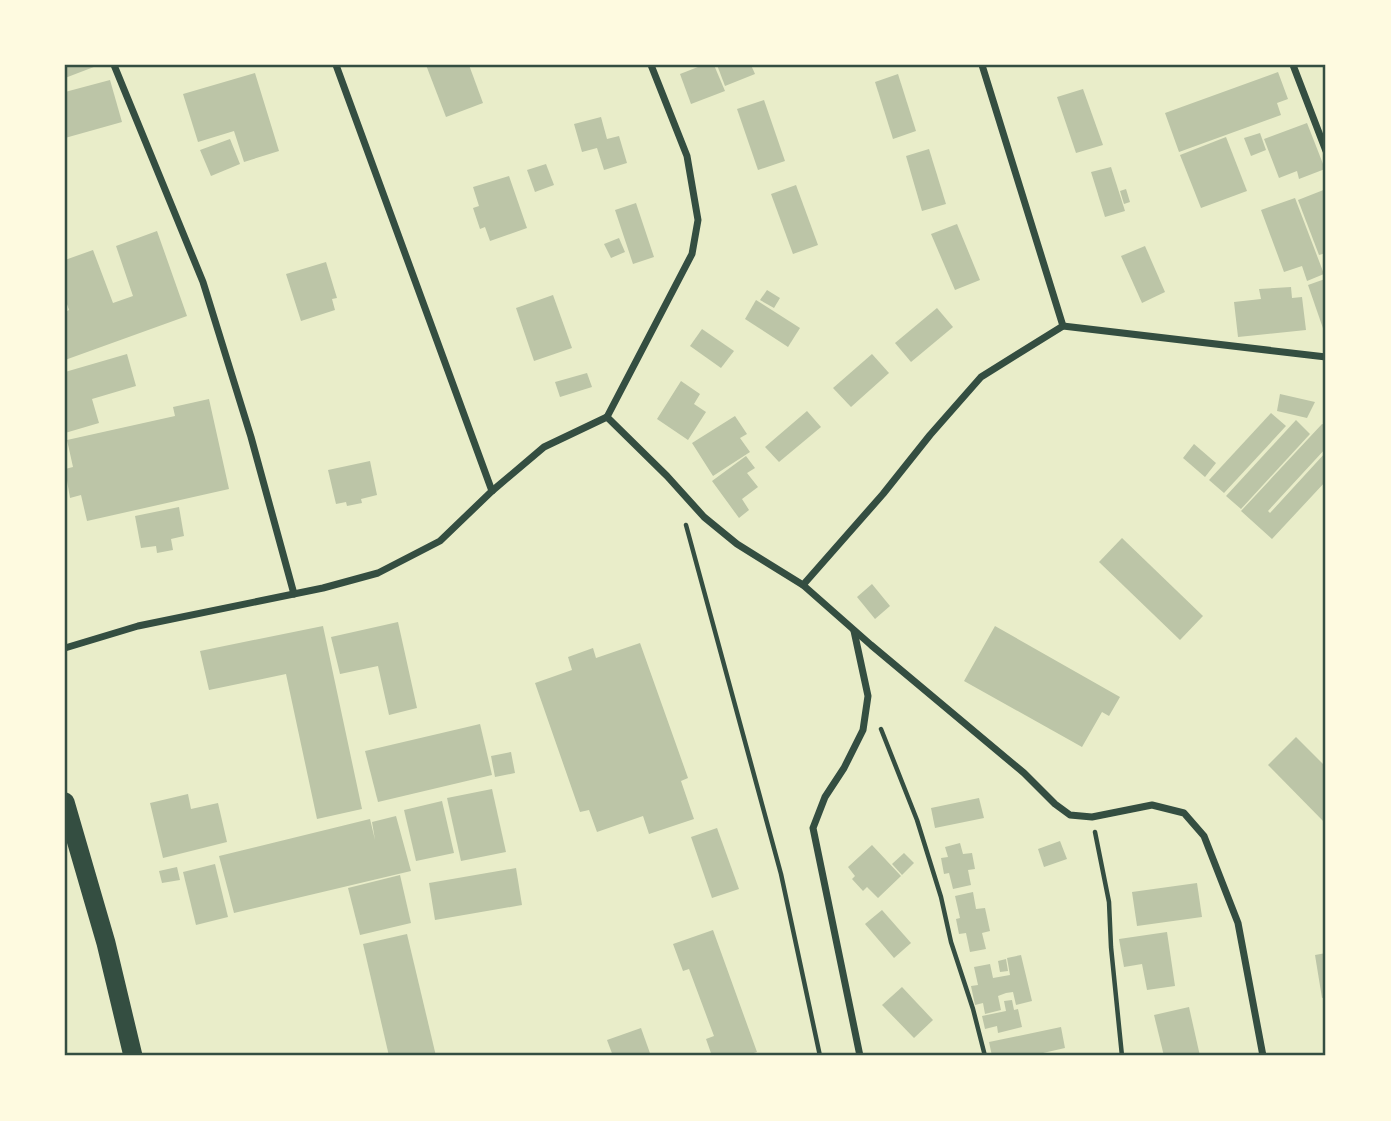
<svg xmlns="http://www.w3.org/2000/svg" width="1391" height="1121" font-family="Figtree,sans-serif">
<rect width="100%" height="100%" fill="#e9edc9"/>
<g fill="#bcc5a7">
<polygon points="65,65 99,65 65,78"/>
<polygon points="426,65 469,65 483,103 446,117"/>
<polygon points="703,65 714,65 725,91 691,104 680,74"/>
<polygon points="717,65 751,65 755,74 725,86"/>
<polygon points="1278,72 1288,99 1277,103 1281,115 1179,152 1165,113"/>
<polygon points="255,73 279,151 244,162 234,131 198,142 183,94"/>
<polygon points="898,74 916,131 893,139 875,82"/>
<polygon points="110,80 122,122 65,138 65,92"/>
<polygon points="1083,89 1103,145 1076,153 1057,97"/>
<polygon points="764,100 785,161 758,170 737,109"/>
<polygon points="601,117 607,139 619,136 627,163 604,170 597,148 582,152 574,124"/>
<polygon points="1307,123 1325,169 1299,179 1297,171 1279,178 1264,139"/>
<polygon points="1260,133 1266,150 1251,156 1244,138"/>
<polygon points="1226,137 1247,191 1201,208 1180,155"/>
<polygon points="230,139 240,164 211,176 200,150"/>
<polygon points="929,149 946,204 922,211 906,156"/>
<polygon points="546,164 554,185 535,192 527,170"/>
<polygon points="1111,167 1125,211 1105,217 1091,172"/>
<polygon points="509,176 527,228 490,241 485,227 480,229 473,208 479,206 473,187"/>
<polygon points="796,185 818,245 793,254 771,194"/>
<polygon points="1126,189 1130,202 1124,204 1120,191"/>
<polygon points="1326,189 1326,253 1319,255 1298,200"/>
<polygon points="1295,198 1324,274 1307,281 1302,266 1284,272 1261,210"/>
<polygon points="636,203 654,257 633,264 615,210"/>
<polygon points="957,224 980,280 955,290 931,234"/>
<polygon points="157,231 187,316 65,360 65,312 69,310 65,298 65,260 93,250 113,303 133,296 116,246"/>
<polygon points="619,238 625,252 611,258 604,244"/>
<polygon points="1145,246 1165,292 1142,303 1121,256"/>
<polygon points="326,262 337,298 332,299 335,310 301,321 286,274"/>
<polygon points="1325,279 1326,283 1326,337 1308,285"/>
<polygon points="1291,287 1292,298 1302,297 1306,330 1238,337 1234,302 1261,299 1259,289"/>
<polygon points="767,290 780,298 774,308 760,300"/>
<polygon points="553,295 572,348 534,361 516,308"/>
<polygon points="756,300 800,328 788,347 745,319"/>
<polygon points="937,308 953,327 911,362 895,343"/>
<polygon points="702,329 734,351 721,368 690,346"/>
<polygon points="127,354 136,386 92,399 99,423 65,433 65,372"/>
<polygon points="872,354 889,373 851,407 833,388"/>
<polygon points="587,373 592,387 560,397 555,382"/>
<polygon points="681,381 700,394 694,404 706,412 688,440 657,419"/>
<polygon points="1280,394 1315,402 1307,418 1277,411"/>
<polygon points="209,399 229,489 87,521 81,495 70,498 65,469 73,467 67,440 175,416 173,407"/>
<polygon points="807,411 821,427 779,462 765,447"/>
<polygon points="1271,413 1286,426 1224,493 1209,480"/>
<polygon points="735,416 747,434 740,438 750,452 713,476 692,443"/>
<polygon points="1296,420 1310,434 1241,509 1226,496"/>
<polygon points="1322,424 1326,425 1326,448 1268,511 1270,513 1326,452 1326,481 1272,539 1241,511"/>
<polygon points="1194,444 1216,463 1205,477 1183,458"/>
<polygon points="746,456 755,468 747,473 758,487 742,499 749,510 739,518 712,481"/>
<polygon points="370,461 377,495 361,499 362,503 347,506 346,502 336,504 328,470"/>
<polygon points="179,507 184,536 171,539 173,550 157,553 156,546 141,548 135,516"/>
<polygon points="1122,538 1203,616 1180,640 1099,562"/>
<polygon points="872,584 890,606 875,619 857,597"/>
<polygon points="398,622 417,708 389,715 378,666 340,674 331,637"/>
<polygon points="323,626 362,809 317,819 286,674 209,690 200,651"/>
<polygon points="995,626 1120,697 1109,716 1102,712 1082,747 964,681"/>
<polygon points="640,643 688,778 681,781 694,819 649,834 643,816 597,832 589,810 580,812 535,683 572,670 568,657 593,648 596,658"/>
<polygon points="480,724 492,775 378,802 365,751"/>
<polygon points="1296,737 1326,767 1326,824 1268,765"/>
<polygon points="511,752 515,773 495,777 491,756"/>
<polygon points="492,789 506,852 461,861 447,798"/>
<polygon points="188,794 191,809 218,803 227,842 163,858 150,803"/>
<polygon points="979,798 984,818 935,828 931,808"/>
<polygon points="442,801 454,853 416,861 404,810"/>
<polygon points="396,816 411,871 234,913 219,856 370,819 375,840 372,822"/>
<polygon points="717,828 739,889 712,898 691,837"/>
<polygon points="1060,841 1067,859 1044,867 1038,849"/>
<polygon points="960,843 963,854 972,853 975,869 968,870 971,885 953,889 949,873 944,874 941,858 948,857 945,847"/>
<polygon points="872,845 901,876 878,898 867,887 863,891 852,879 855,876 848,867"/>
<polygon points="904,853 914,863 902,875 892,864"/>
<polygon points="215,864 228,917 196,925 183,872"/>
<polygon points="177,867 180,880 162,883 159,871"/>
<polygon points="516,868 522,905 435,920 429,883"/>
<polygon points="400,875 411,923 360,935 348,888"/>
<polygon points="1197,883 1202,917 1137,926 1132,892"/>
<polygon points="973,892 976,909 985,908 990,931 982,933 986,949 970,952 966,933 959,934 956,919 960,918 955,896"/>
<polygon points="882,910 911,943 894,958 865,924"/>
<polygon points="713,930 757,1052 744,1056 712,1056 706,1039 714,1036 689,969 683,971 673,944"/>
<polygon points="1167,932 1175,986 1147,990 1142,964 1124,967 1119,939"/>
<polygon points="407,934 436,1056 389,1056 363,944"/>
<polygon points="1326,953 1326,997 1322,998 1315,955"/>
<polygon points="1021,955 1032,1001 1016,1005 1013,992 1006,993 998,996 1001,1010 985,1014 983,1003 975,1005 971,986 978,985 974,967 990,964 993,978 1010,975 1007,958"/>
<polygon points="1006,959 1008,971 1000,972 998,961"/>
<polygon points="902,987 933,1020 914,1038 882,1005"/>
<polygon points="1012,1000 1014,1010 1018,1009 1022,1027 998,1033 997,1026 985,1029 982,1016 1006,1011 1004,1001"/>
<polygon points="1189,1007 1200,1056 1164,1056 1154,1015"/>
<polygon points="1061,1027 1065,1048 1043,1053 1044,1056 992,1056 989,1042"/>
<polygon points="641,1028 651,1056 613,1056 607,1040"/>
</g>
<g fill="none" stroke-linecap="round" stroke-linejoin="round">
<g stroke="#344e41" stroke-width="4.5">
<polyline points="686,525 781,874 820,1056"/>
<polyline points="881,729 917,820 941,897 951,942 973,1009 985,1056"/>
<polyline points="1095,832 1109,902 1111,947 1122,1056"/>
</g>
<g stroke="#344e41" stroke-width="7">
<polyline points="114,65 203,282 251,437 294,594"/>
<polyline points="336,65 492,491"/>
<polyline points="982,65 1063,326"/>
<polyline points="1293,65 1326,151"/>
<polyline points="607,417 692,254 698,220 687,156 651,65"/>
<polyline points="803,585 871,645 1024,773 1055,804 1070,815 1092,817 1152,805 1184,813 1204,836 1238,923 1263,1056"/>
<polyline points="854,631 868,696 863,730 844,768 825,797 813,828 860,1056"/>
<polyline points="65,648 138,626 323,588 378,573 440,541 492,491 544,447 607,417 667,476 704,517 737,544 803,585 883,494 930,435 981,377 1063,326 1326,357"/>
</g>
<polyline stroke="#344e41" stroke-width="19" points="65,802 106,943 133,1056"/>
</g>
<rect width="1391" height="1121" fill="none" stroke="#fefae0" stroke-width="133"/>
<rect x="66" y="66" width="1258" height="988" fill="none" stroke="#344e41" stroke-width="2.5"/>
</svg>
